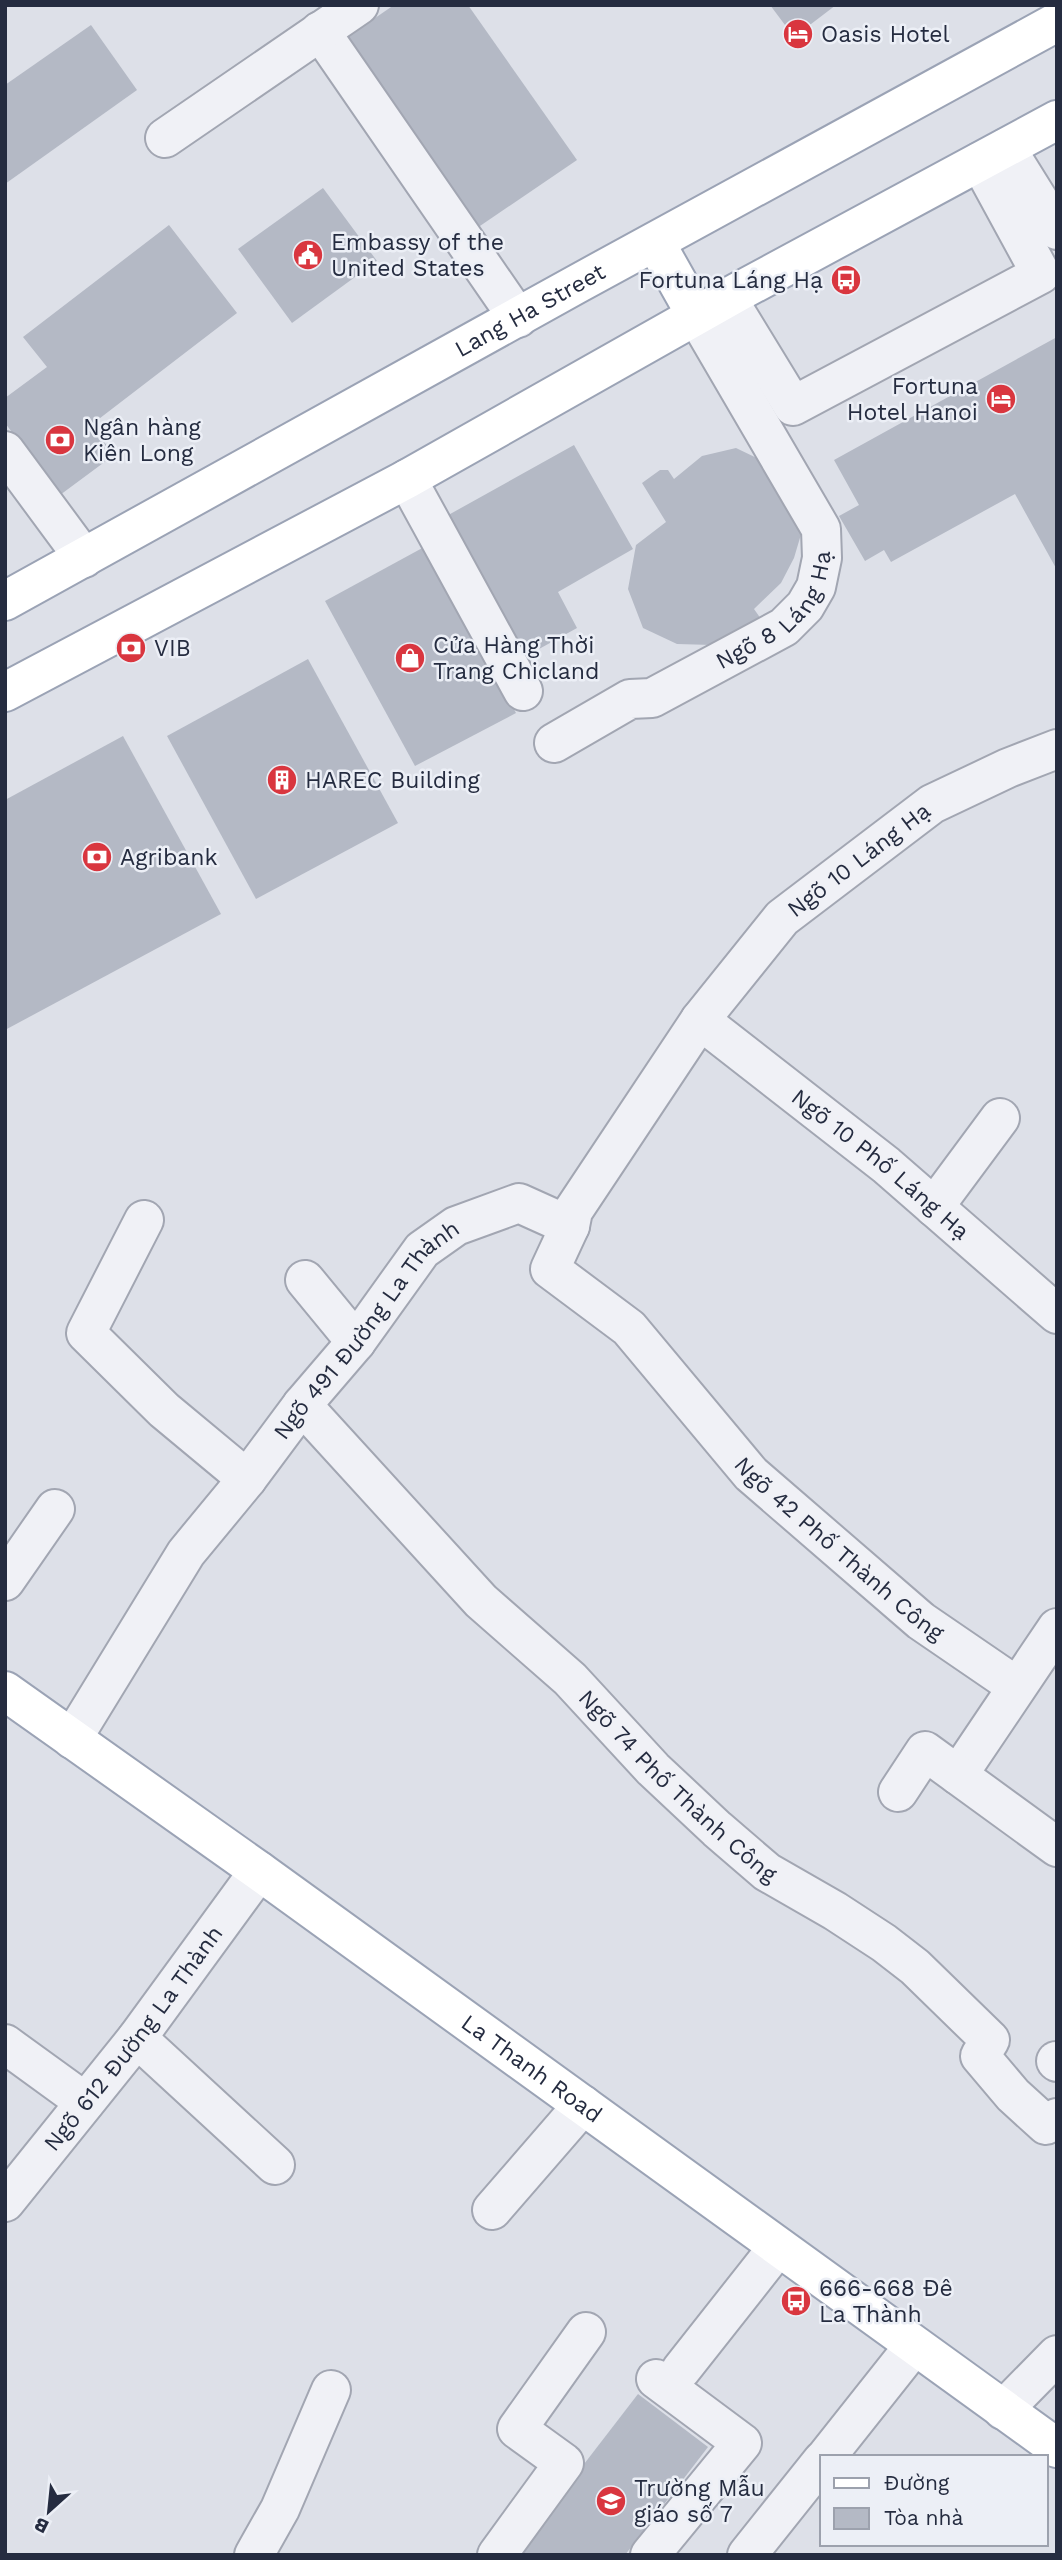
<svg xmlns="http://www.w3.org/2000/svg" width="1062" height="2560" font-family="'Work Sans',sans-serif">
<rect width="100%" height="100%" fill="#dde0e8"/>
<g fill="#b4b9c5">
<polygon points="394,5 468,5 577,160 477,228 346,38"/>
<polygon points="770,5 836,5 794,37"/>
<polygon points="91,25 137,90 5,184 5,85"/>
<polygon points="323,188 377,261 292,323 238,249"/>
<polygon points="169,225 237,313 91,425 114,455 60,495 5,423 5,398 47,367 23,337"/>
<polygon points="1057,337 1057,570 1015,494 891,562 884,550 865,561 839,516 859,505 834,460"/>
<polygon points="574,445 633,549 558,592 577,628 521,659 443,518"/>
<polygon points="736,448 763,461 802,531 794,558 781,583 754,609 768,629 712,645 677,644 643,628 628,589 636,545 666,522 642,483 660,470 668,470 674,479 702,456"/>
<polygon points="426,546 516,713 415,766 325,601"/>
<polygon points="308,659 398,823 256,899 167,736"/>
<polygon points="123,736 221,914 5,1030 5,800"/>
<polygon points="638,2394 708,2447 625,2555 514,2555"/>
</g>
<g fill="none" stroke-linecap="round" stroke-linejoin="round">
<g stroke="#a2a6b2" stroke-width="42">
<g id="minor">
<polyline points="320,31 518,318"/>
<polyline points="165,138 359,5"/>
<polyline points="1006,148 1057,230"/>
<polyline points="727,298 793,406 1041,274 980,162"/>
<polyline points="5,451 84,558"/>
<polyline points="407,479 523,691"/>
<path id="s1" d="M554,743L630,699L652,698L784,627L805,606L816,587L822,558L821,529L696,315"/>
<path id="s2" d="M700,1020L886,1165L1057,1314"/>
<polyline points="934,1207 1000,1118"/>
<polyline points="144,1220 86,1333 164,1410 247,1479"/>
<path id="s3" d="M570,1226L550,1269L629,1328L751,1474L921,1621L1016,1686"/>
<polyline points="305,1280 356,1342"/>
<path id="s4" d="M302,1405L481,1601L570,1679L653,1769L717,1829L767,1872L835,1911L884,1943L915,1967L990,2040L980,2056L1013,2095L1046,2125L1057,2118"/>
<polyline points="5,1581 55,1509"/>
<path id="s5" d="M72,1739L186,1553L247,1479L302,1405L356,1342L422,1250L456,1226L519,1203L570,1226L573,1211L700,1020L782,918L932,804L1008,768L1057,749"/>
<polyline points="958,1775 1057,1628"/>
<polyline points="898,1792 925,1751 1057,1847"/>
<polyline points="137,2038 275,2165"/>
<polyline points="5,2044 85,2102"/>
<polyline points="1056,2061 1057,2062"/>
<path id="s6" d="M5,2202L137,2038L259,1871"/>
<polyline points="492,2210 583,2105"/>
<polyline points="681,2370 778,2247"/>
<polyline points="1003,2410 1057,2355"/>
<polyline points="826,2457 914,2346"/>
<polyline points="254,2555 280,2509 331,2390"/>
<polyline points="497,2555 564,2463 517,2429 586,2332"/>
<polyline points="650,2555 742,2443 656,2379"/>
<polyline points="747,2555 822,2461"/>
</g>
</g>
<g stroke="#9ba3b5" stroke-width="42">
<g id="major">
<polyline points="655,242 696,315"/>
<path id="s7" d="M5,601L577,284L1057,22"/>
<polyline points="5,692 407,479 738,292 1057,120"/>
<path id="s8" d="M5,1691L259,1871L1057,2448"/>
</g>
</g>
<use href="#minor" stroke="#f0f1f6" stroke-width="38"/>
<use href="#major" stroke="#fff" stroke-width="38"/>
</g>
<defs>
<g id="hotel-disc" transform="scale(1.575)"><circle r="9.5" fill="#d9363f" stroke="#eceff6"/><path d="M-6-4.5h1.5V1H6V5H4.5V3h-9V5H-6ZM-4 0a1.8 1.8 0 1 1 3.6 0ZM.5 0V-2.5h3Q6-2.5 6 0Z" fill="#fff"/></g>
<g id="civic-disc" transform="scale(1.575)"><circle r="9.5" fill="#d9363f" stroke="#eceff6"/><path d="M-.6-6.5H3V-4.5H.6V-3L4-1V1h2V6H-6V1h2V-1L-.6-3ZM-1.2 2.5V6h2.4V2.5Z" fill="#fff"/></g>
<g id="bus-disc" transform="scale(1.575)"><circle r="9.5" fill="#d9363f" stroke="#eceff6"/><path d="M-5-6H5V4H4V6H2V4H-2V6H-4V4H-5ZM-3.5-4V0h7V-4ZM-3.5 1.2v1.5H-2V1.2ZM2 1.2v1.5H3.5V1.2Z" fill="#fff"/></g>
<g id="bank-disc" transform="scale(1.575)"><circle r="9.5" fill="#d9363f" stroke="#eceff6"/><path d="M-6-4H6V4H-6ZM0-2.3a2.3 2.3 0 1 0 0 4.6a2.3 2.3 0 1 0 0-4.6Z" fill="#fff"/></g>
<g id="shop-disc" transform="scale(1.575)"><circle r="9.5" fill="#d9363f" stroke="#eceff6"/><path d="M-5-2.5h2.3a2.7 3.5 0 0 1 5.4 0H5L5.5 6h-11ZM-1.5-2.5h3a1.5 2.3 0 0 0-3 0Z" fill="#fff"/></g>
<g id="building-disc" transform="scale(1.575)"><circle r="9.5" fill="#d9363f" stroke="#eceff6"/><path d="M-4-6H4V6H1V3H-1V6H-4ZM-2.5-4.3h1.7v1.8h-1.7ZM.8-4.3h1.7v1.8H.8ZM-2.5-1h1.7V.8h-1.7ZM.8-1h1.7V.8H.8Z" fill="#fff"/></g>
<g id="school-disc" transform="scale(1.575)"><circle r="9.5" fill="#d9363f" stroke="#eceff6"/><path d="M0-5L7-2L0 1L-7-2ZM-4 1L0 2.5L4 1V4Q0 6-4 4Z" fill="#fff"/></g>
</defs>
<g fill-rule="evenodd">
<use href="#hotel-disc" x="798" y="34"/>
<use href="#civic-disc" x="308" y="255"/>
<use href="#bus-disc" x="846" y="280"/>
<use href="#hotel-disc" x="1001" y="399"/>
<use href="#bank-disc" x="60" y="440"/>
<use href="#bank-disc" x="131" y="648"/>
<use href="#shop-disc" x="410" y="658"/>
<use href="#building-disc" x="282" y="780"/>
<use href="#bank-disc" x="97" y="857"/>
<use href="#bus-disc" x="796" y="2301"/>
<use href="#school-disc" x="611" y="2501"/>
</g>
<g text-anchor="middle" stroke-width="5" stroke-linejoin="round" paint-order="stroke">
<g font-size="23" fill="#252c40" stroke="#eceff6" text-anchor="start">
<text x="821" y="42">Oasis Hotel</text>
<text x="331" y="250">Embassy of the<tspan x="331" dy="26">United States</tspan></text>
<text x="823" y="288" text-anchor="end">Fortuna Láng Hạ</text>
<text x="978" y="394" text-anchor="end">Fortuna<tspan x="978" dy="26">Hotel Hanoi</tspan></text>
<text x="83" y="435">Ngân hàng<tspan x="83" dy="26">Kiên Long</tspan></text>
<text x="433" y="653">Cửa Hàng Thời<tspan x="433" dy="26">Trang Chicland</tspan></text>
<text x="154" y="656">VIB</text>
<text x="305" y="788">HAREC Building</text>
<text x="120" y="865">Agribank</text>
<text x="819" y="2296">666-668 Đê<tspan x="819" dy="26">La Thành</tspan></text>
<text x="634" y="2496">Trường Mẫu<tspan x="634" dy="26">giáo số 7</tspan></text>
</g>
<g font-size="23" fill="#252c40" stroke="#eceff6">
<text dy="8" stroke="none"><textPath href="#s7" startOffset="600">Lang Ha Street</textPath></text>
<text dy="8" stroke="none"><textPath href="#s1" startOffset="266">Ngõ 8 Láng Hạ</textPath></text>
<text dy="8" stroke="none"><textPath href="#s5" startOffset="1239">Ngõ 10 Láng Hạ</textPath></text>
<text dy="8" stroke="none"><textPath href="#s2" startOffset="231">Ngõ 10 Phố Láng Hạ</textPath></text>
<text dy="8" stroke="none"><textPath href="#s5" startOffset="506">Ngõ 491 Đường La Thành</textPath></text>
<text dy="8" stroke="none"><textPath href="#s3" startOffset="452">Ngõ 42 Phố Thành Công</textPath></text>
<text dy="8" stroke="none"><textPath href="#s4" startOffset="536">Ngõ 74 Phố Thành Công</textPath></text>
<text dy="8" stroke="none"><textPath href="#s6" startOffset="208">Ngõ 612 Đường La Thành</textPath></text>
<text dy="8" stroke="none"><textPath href="#s8" startOffset="648">La Thanh Road</textPath></text>
</g>
</g>
<rect width="1062" height="2560" fill="none" stroke="#252c40" stroke-width="14"/>
<rect x="820" y="2455" width="228" height="91" fill="#eceff6" stroke="#9ca1ad" stroke-width="2"/>
<rect x="834" y="2478" width="35" height="10" fill="#ffffff" stroke="#9ca1ad" stroke-width="2"/>
<text x="884" y="2490" font-size="21" fill="#252c40">Đường</text>
<rect x="834" y="2508" width="35" height="21" fill="#b4b9c5" stroke="#9ca1ad" stroke-width="2"/>
<text x="884" y="2525" font-size="21" fill="#252c40">Tòa nhà</text>
<g transform="translate(49 2511) rotate(207)" stroke="#eceff6" stroke-width="5" paint-order="stroke">
<path d="M0-5L12 26L0 18L-12 26Z" fill="#252c40"/>
<text y="-10" font-size="19" font-weight="bold" text-anchor="middle" fill="#252c40">B</text>
</g>
</svg>
